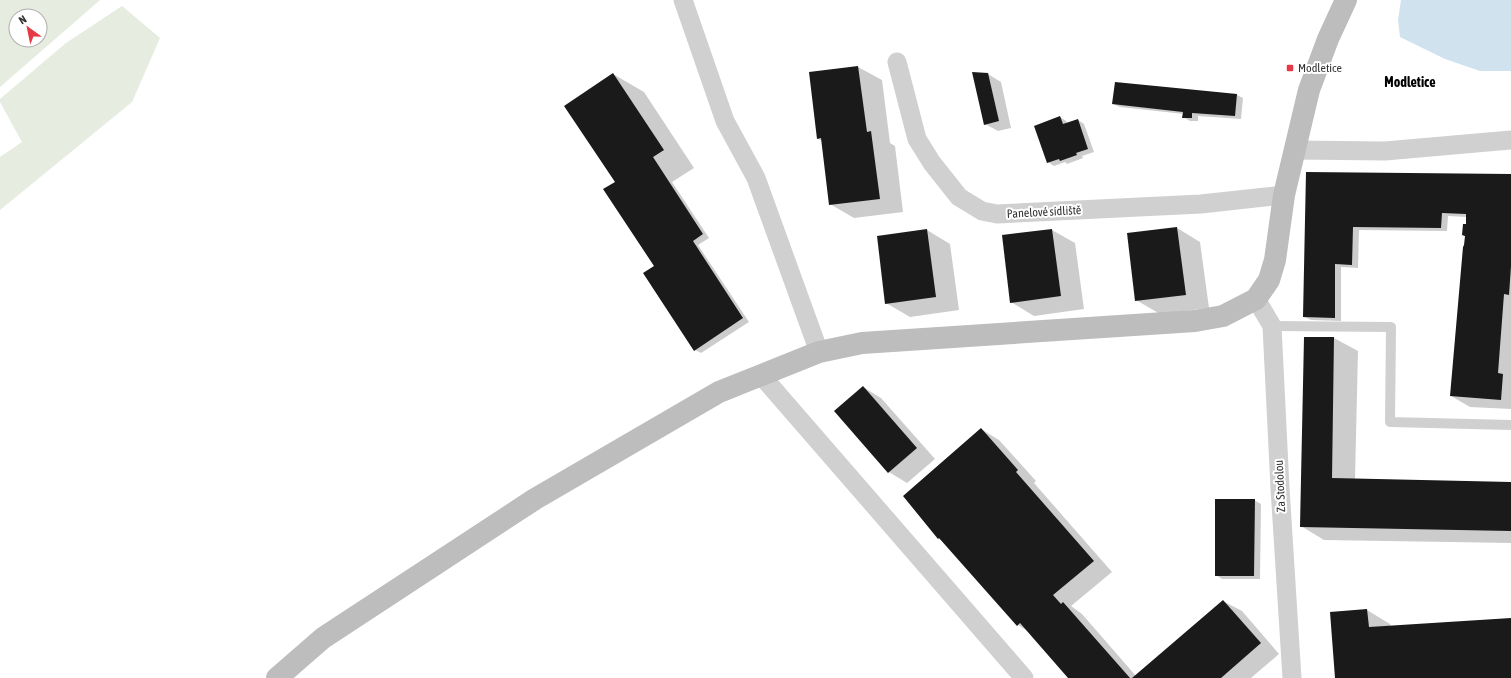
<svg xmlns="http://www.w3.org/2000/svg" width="1511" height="678" font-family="'Asap Condensed',sans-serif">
<rect width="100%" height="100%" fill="#fff"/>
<g fill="#e6ecdf" fill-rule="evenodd">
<path d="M0,0H100L0,87ZM16,16H40V40H16Z"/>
<polygon points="122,6 160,38 132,102 0,210 0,157 22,142 0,102 0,99 66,43"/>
</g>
<polygon fill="#cfe2ee" points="1401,0 1511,0 1511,71 1480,71 1445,59 1400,37 1398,20"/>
<g fill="#0003">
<polygon points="858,67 882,80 890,143 895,146 903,212 854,218 830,204 823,141 818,139 810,73"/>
<polygon points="613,74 644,92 694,168 672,182 709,238 698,245 749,322 701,353 695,350 616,182"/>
<polygon points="988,74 1001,82 1011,128 998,131 985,124"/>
<polygon points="1237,95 1243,98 1241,119 1198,116 1198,121 1190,121 1183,117 1184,114 1120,107 1113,104"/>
<polygon points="1060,117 1066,121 1068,124 1078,120 1084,124 1094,152 1082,156 1083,158 1067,164 1065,162 1054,166 1048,162"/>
<polygon points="1307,173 1511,175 1511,409 1470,407 1451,396 1466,237 1463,235 1467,226 1467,217 1448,216 1447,231 1359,230 1358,268 1341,267 1341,321 1311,320 1304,317"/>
<polygon points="1177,228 1200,242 1209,308 1160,314 1136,300"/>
<polygon points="927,230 950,244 959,310 910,317 886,303"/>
<polygon points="1052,230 1075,243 1084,309 1034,316 1011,302"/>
<polygon points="1305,338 1334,338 1358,351 1355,479 1511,483 1511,543 1324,540 1301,526"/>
<polygon points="863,387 881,398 935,459 907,483 889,472"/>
<polygon points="981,429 999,440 1036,481 1034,483 1112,572 1071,606 1082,614 1136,676 1223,601 1242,611 1279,654 1251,678 1069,678 1029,632 1018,625 943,541 939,539 904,496"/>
<polygon points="1254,500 1261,504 1260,579 1222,579 1216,575"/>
<polygon points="1367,610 1390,624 1391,627 1511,619 1511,678 1336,678"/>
</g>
<g fill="#1a1a1a">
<polygon points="858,66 867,132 871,131 880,199 829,205 821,138 817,139 809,72"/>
<polygon points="972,72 988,73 999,121 984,125"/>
<polygon points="613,73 664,150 653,157 703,234 693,241 743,318 694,351 643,273 654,266 603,189 615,182 564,106"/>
<polygon points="1115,82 1237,94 1235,116 1192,113 1192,118 1182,118 1183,112 1112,104"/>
<polygon points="1060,116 1063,124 1078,119 1088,149 1076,153 1077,155 1060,161 1059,159 1047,163 1034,126"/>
<polygon points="1306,172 1511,174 1511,266 1509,295 1504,294 1498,373 1503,374 1501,400 1450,396 1463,247 1464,245 1465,236 1462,235 1463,224 1466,224 1466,214 1442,213 1441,228 1353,227 1352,265 1335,264 1335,318 1303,317"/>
<polygon points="1177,227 1186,295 1135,301 1127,233"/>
<polygon points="927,229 936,297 885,304 877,236"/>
<polygon points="1052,229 1061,296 1010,303 1002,235"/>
<polygon points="1304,337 1334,337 1332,478 1511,482 1511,531 1300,527"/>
<polygon points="863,386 917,448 888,473 834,411"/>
<polygon points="981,428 1018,470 1016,472 1094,561 1053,595 1061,604 1063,602 1130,678 1068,678 1020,623 1017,626 939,538 938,539 903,496"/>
<polygon points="1215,499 1255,499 1254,576 1215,576"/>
<polygon points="1223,600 1261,643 1221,678 1132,678"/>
<polygon points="1367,609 1369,627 1511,618 1511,678 1335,678 1330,612"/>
</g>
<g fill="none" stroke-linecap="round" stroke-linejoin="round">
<polyline stroke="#d0d0d0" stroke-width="10" points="1272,326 1391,327 1390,422 1511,425"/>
<g stroke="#d0d0d0" stroke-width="19">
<polyline points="683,0 725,121 756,178 819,352"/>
<polyline points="897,62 917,139 932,163 959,197 982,211 997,214 1201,204 1284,195"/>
<polyline points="1295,150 1385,151 1511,140"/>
<polyline points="1256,299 1272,326 1280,488 1292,678"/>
<polyline points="761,375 1024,678"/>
</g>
<polyline stroke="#bdbdbd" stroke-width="22" points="277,678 323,638 535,499 719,392 819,352 862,343 1195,321 1223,316 1256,299 1269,280 1275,260 1284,195 1309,90 1328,39 1346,0"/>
</g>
<rect fill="#e63946" stroke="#fff" stroke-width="1.5" x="1286" y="64" width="8" height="8" rx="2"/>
<g text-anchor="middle" stroke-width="4" stroke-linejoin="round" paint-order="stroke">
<g font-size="12" fill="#333" stroke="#fff" text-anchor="start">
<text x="1298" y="72">Modletice</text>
</g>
<g font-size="12" fill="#333" stroke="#fff">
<text transform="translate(1044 212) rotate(-3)" y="4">Panelové sídliště</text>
<text transform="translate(1280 486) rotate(-93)" y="4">Za Stodolou</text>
</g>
<g font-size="14" font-weight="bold" fill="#000" stroke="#fff">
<text x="1410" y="87">Modletice</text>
</g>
</g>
<g transform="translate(28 28) rotate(327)"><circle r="19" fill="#ffffff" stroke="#adadad"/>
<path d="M0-3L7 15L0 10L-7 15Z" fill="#e63946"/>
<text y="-6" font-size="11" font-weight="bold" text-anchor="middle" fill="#333333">N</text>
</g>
</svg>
